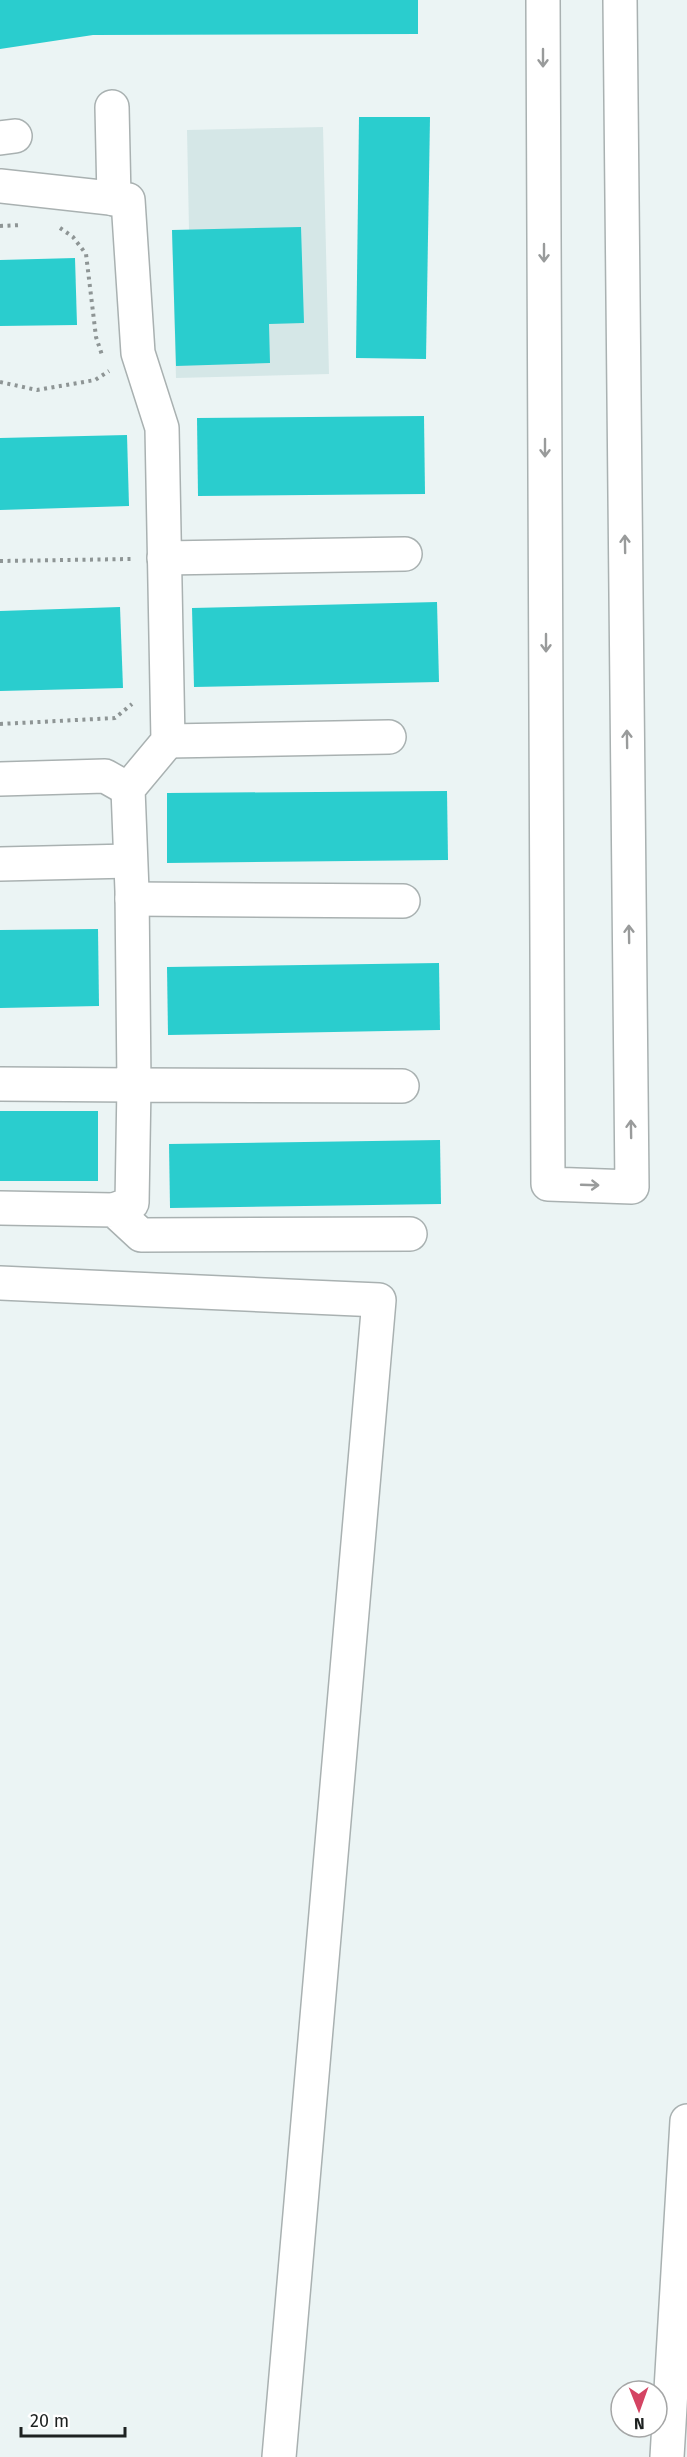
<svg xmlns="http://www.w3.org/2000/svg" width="687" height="2457" font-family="'Fira Sans',sans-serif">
<rect width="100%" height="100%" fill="#ebf4f4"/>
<polygon fill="#d5e7e7" points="323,127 329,374 176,378 172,230 189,230 187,130"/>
<g fill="#2acdce">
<polygon points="0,0 418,0 418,34 93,35 0,49"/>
<polygon points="359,117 430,117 426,359 356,358"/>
<polygon points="301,227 304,323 269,324 270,363 176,366 172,230"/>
<polygon points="75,258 77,325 0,326 0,260"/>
<polygon points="424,416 425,494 198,496 197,418"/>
<polygon points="127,435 129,506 0,510 0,438"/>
<polygon points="437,602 439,682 194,687 192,608"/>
<polygon points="120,607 123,688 0,691 0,611"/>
<polygon points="447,791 448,860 167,863 167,793"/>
<polygon points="98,929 99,1006 0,1008 0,930"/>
<polygon points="439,963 440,1030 168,1035 167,967"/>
<rect x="0" y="1111" width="98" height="70"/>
<polygon points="440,1140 441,1204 170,1208 169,1144"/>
</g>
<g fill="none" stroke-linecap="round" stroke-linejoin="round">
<g stroke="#a9b1b1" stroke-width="36">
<g id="street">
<polyline points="543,0 548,1184 632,1187 620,0"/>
<polyline points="112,107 114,199"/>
<polyline points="0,138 15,136"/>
<polyline points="0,186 128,200 138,353 162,428 168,741 128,789 132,891 134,1085 0,1084"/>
<polyline points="164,558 405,554"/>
<polyline points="168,741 389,737"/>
<polyline points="0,779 105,776 128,789"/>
<polyline points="0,864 130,861"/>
<polyline points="132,899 403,901"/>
<polyline points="0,1208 114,1210 141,1235 410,1234"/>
<polyline points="114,1210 132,1203 134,1085 402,1086"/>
<polyline points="0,1283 379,1300 279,2457"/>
<polyline points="667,2457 687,2121"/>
</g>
</g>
<g stroke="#8e9595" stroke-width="4" stroke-dasharray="3 4.5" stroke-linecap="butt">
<polyline points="0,226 21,225"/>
<polyline points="60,228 73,237 86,254 96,337 102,355"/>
<polyline points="0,382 37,390 95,380 109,371"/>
<polyline points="0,561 131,559"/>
<polyline points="0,724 115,718 132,704"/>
</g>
<use href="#street" stroke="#fff" stroke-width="33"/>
</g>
<defs><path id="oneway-shaft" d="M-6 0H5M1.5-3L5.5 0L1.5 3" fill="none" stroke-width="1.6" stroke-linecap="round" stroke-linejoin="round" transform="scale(1.5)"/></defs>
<g stroke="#999b9b">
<use href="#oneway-shaft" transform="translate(543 58) rotate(90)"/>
<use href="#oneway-shaft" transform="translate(544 253) rotate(90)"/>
<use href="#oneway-shaft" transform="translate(545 448) rotate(90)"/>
<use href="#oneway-shaft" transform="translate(625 544) rotate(-91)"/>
<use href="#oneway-shaft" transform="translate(546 643) rotate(90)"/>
<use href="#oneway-shaft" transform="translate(627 739) rotate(-91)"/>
<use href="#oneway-shaft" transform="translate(629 934) rotate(-91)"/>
<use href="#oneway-shaft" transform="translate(631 1129) rotate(-91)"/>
<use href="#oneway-shaft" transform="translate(590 1185) rotate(2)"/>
</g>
<g transform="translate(639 2409) rotate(179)"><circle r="28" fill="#ffffff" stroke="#a5a6a6" stroke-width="1.5"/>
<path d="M0-4.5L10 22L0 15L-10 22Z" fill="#d44463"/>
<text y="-9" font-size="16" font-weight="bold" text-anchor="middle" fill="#1d2120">N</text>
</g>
<path d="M21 2427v9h104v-9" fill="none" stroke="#1d2120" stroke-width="3"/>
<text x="30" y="2427" font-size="18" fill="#1d2120" stroke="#ffffff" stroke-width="4.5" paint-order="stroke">20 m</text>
</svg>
